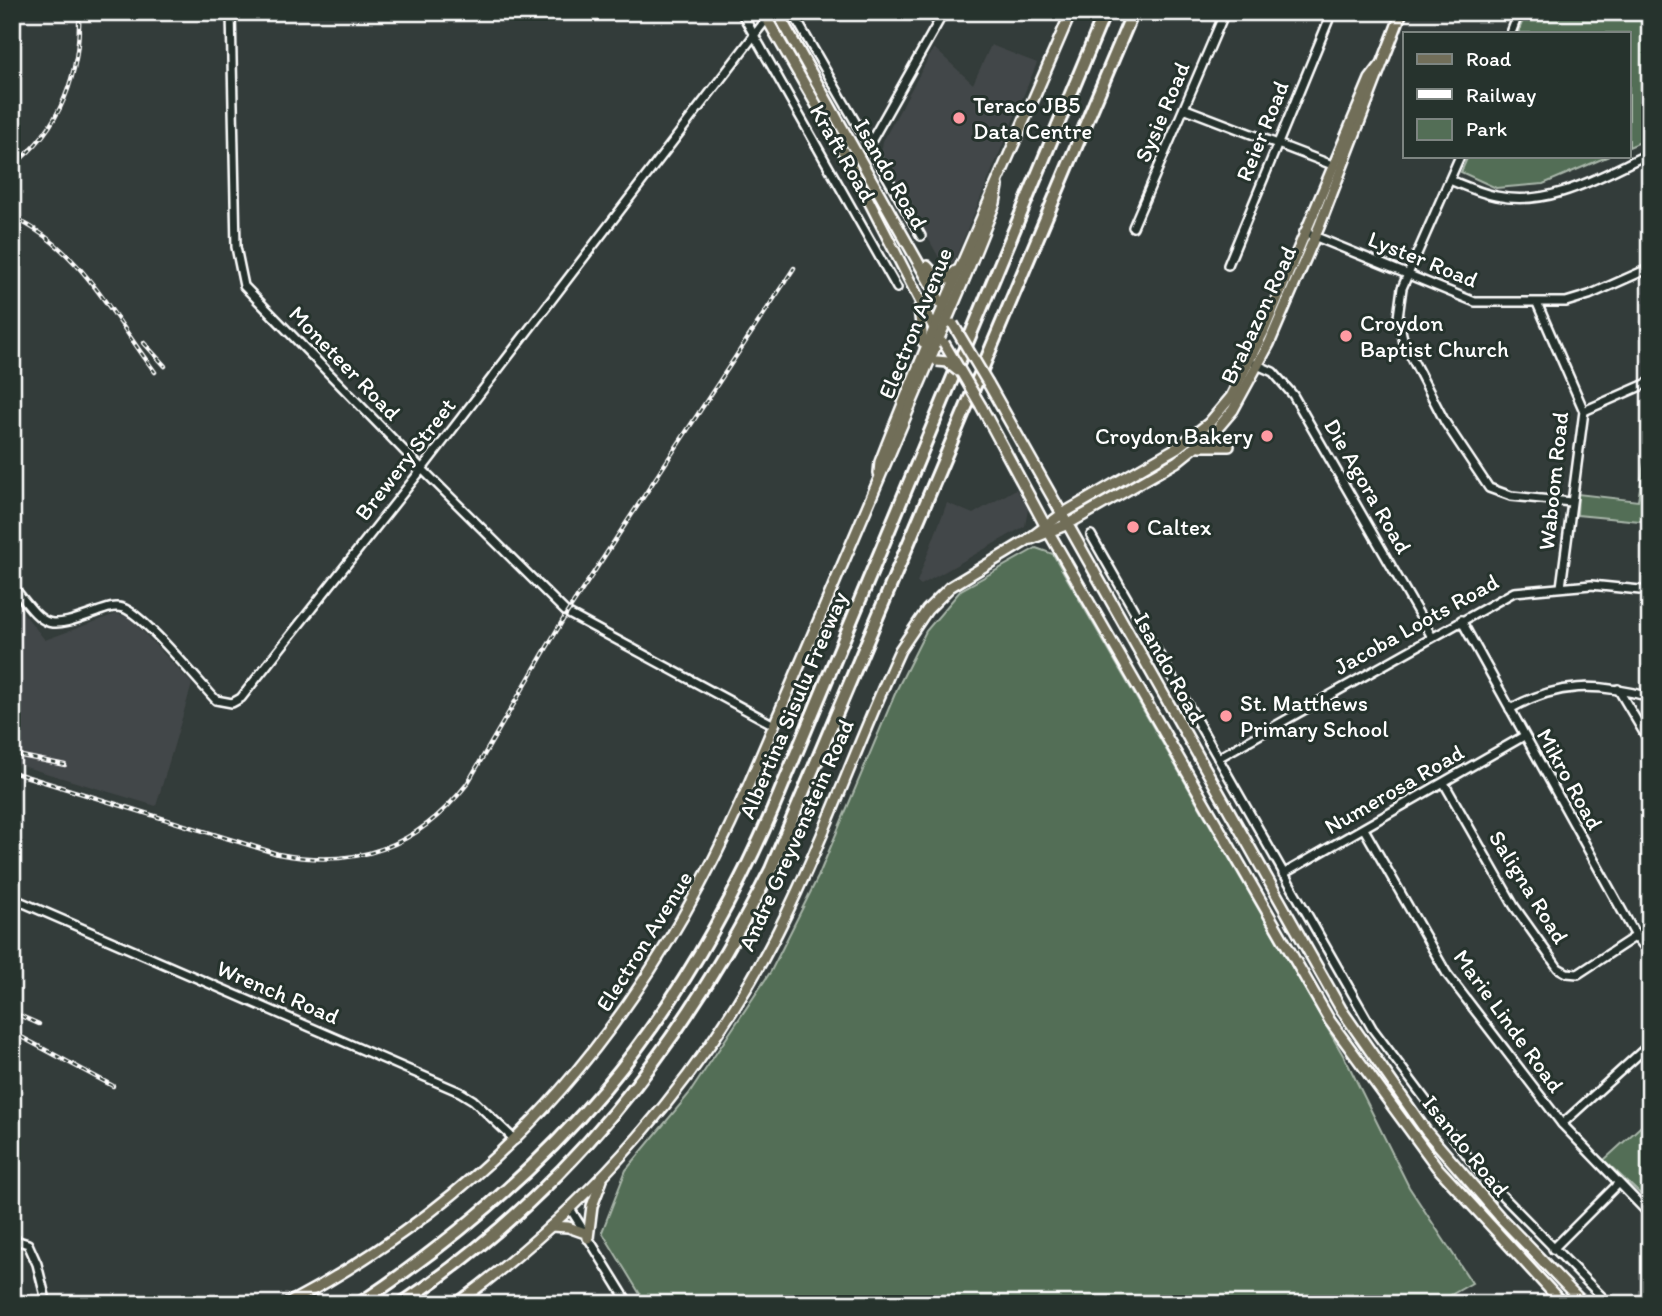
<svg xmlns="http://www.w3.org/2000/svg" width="1662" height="1316" font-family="Itim,sans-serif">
<rect width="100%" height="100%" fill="#333c3a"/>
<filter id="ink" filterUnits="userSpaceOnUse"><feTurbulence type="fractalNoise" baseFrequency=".0143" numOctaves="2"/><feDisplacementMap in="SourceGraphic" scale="14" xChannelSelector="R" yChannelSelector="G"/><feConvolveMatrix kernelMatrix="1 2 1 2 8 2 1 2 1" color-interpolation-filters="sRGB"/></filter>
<g filter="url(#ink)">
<g fill="#434749">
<polygon points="991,45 1037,63 953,264 942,263 881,154 883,141 934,48 973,84"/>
<polygon points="1016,489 1028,509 1025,526 921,585 917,582 947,503 973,514"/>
<polygon points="12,599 45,640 116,614 129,617 192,684 156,806 12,763"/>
</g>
<g fill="#536e56" stroke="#a9b6aa" stroke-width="2">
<polygon points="1526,12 1650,12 1650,138 1629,147 1629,33 1518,33"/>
<polygon points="1468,156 1609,156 1543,184 1496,188 1461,172"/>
<polygon points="1650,453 1650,522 1577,515 1578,494 1638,501 1645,456"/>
<polygon points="1036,548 1053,554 1347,1062 1409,1187 1472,1283 1435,1304 646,1304 602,1232 626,1170 689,1094 771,971 818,877 897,689 926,631 961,590"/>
<polygon points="1650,1118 1650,1203 1604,1160"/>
</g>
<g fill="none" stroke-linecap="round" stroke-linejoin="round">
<g stroke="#fff" stroke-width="12">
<g id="minor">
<polyline points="231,12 236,247 244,286 422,469 567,613 774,725"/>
<polyline points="741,12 897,288"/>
<polyline points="792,12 921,236"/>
<polyline points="1511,33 1519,12"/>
<polyline points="1186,109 1335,166"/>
<polyline points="869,145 944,12"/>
<polyline points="1460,156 1402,288 1398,317 1404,343 1445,422 1489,488 1511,496 1571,502"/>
<path d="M1450,180C1465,186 1480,193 1496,196C1551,208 1602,175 1650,153"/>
<polyline points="1133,227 1225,12"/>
<polyline points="1304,232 1475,302 1566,302 1589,295 1650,268"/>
<polyline points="1228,265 1332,12"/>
<polyline points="1537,303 1584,411 1561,587"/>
<polyline points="1255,364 1273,372 1293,395 1432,637"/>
<polyline points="1584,411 1650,382"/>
<polyline points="1091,535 1372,1028 1481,1174 1609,1304"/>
<path d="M12,585C46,628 44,631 97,612C106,609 114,605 123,608C143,614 198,681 216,700L232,703L241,698L422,469L772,12"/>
<polyline points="1461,620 1636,936 1650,954"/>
<polyline points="1618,689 1650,743"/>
<path d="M1510,709C1558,682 1597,683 1650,697"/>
<polyline points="1218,758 1514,592 1591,585 1650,591"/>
<polyline points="1444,783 1514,906 1558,968 1567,973 1578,974 1636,936"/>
<polyline points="1364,829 1447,974 1562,1124 1650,1215"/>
<polyline points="1283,874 1524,736"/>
<polyline points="12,898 460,1092 473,1100 515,1140"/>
<polyline points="1562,1124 1650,1044"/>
<polyline points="571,1210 629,1304"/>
<polyline points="12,1239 28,1244 37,1264 47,1304"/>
<polyline points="1553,1249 1618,1184"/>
</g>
</g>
<g stroke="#fff" stroke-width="14">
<g id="major">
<polyline points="763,12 847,158 935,330"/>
<polyline points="777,12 945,310"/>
<polyline points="927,266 939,279 948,278 956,271"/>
<polyline points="919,308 923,342"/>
<polyline points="988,383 1341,1009 1426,1131 1500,1217 1584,1304"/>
<polyline points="981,406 1047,529 1330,1021 1437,1167 1563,1304"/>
<polyline points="1200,446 1229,446"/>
<path d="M879,473L880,462C939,310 1007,162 1071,12"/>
<polyline points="1031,539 1068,524 1176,462 1216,430 1233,410 1269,344 1319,227 1402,12"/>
<polyline points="551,1226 568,1227 585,1233"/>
<polyline points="588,1238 592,1206 602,1180"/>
<path d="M287,1304C508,1187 645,1018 745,793L966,275L995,203L998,186"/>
<path d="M456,1304C589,1206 701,1081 777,933C823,842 857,744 900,650L927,610L950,587L1026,541L1062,514L1178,447L1209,423L1231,397L1263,333L1370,79L1380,66"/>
</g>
</g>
<g stroke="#fff" stroke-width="16">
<g id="highway">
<path d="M359,1304C557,1171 678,1028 773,809L1105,12"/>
<path d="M401,1304C567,1193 682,1046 771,869L1133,12"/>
</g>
</g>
<use href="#minor" stroke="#26332d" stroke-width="7"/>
<use href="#major" stroke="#716e59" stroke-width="9"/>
<use href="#highway" stroke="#716e59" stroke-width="10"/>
<g stroke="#fff" stroke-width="4.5">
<g id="rail">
<path d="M12,166C61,129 81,72 79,12"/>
<path d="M12,217C81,248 111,314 155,372"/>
<polyline points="144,343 165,366"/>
<polyline points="12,754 65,765"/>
<path d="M12,772L278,854C356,869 417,848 467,784L567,613L794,268"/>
<polyline points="12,1012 39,1024"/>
<polyline points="12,1032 113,1086"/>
</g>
</g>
<use href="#rail" stroke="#26332d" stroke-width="2" stroke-dasharray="5" stroke-linecap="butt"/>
<g stroke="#fff" stroke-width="14" stroke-linecap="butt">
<g id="major-bridge">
<polyline points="953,324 988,383"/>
<polyline points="944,343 981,406"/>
<polyline points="937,361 947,362 958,371"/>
</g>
</g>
<use href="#major-bridge" stroke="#716e59" stroke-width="9"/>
</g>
</g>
<g fill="#ff9aa2" stroke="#26332d" stroke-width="2.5">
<circle cx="959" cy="118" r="7"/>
<circle cx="1346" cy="336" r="7"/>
<circle cx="1267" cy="436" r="7"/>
<circle cx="1133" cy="527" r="7"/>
<circle cx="1226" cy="716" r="7"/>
</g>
<g text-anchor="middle" stroke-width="6" stroke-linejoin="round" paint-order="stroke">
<g font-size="23" fill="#fff" stroke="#26332d" text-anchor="start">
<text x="973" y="113">Teraco JB5<tspan x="973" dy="26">Data Centre</tspan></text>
<text x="1360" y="331">Croydon<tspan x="1360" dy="26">Baptist Church</tspan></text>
<text x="1253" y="444" text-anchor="end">Croydon Bakery</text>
<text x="1147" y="535">Caltex</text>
<text x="1240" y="711">St. Matthews<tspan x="1240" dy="26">Primary School</tspan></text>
</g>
<g font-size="23" fill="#fff" stroke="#26332d">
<text transform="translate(1162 112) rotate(-67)" y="8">Sysie Road</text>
<text transform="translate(1262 131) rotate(-68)" y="8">Reier Road</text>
<text transform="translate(843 153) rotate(60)" y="8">Kraft Road</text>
<text transform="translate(891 174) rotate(60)" y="8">Isando Road</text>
<text transform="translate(1423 259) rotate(22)" y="8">Lyster Road</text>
<text transform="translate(1258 315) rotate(-65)" y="8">Brabazon Road</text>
<text transform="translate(915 323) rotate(-68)" y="8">Electron Avenue</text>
<text transform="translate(345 363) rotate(46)" y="8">Moneteer Road</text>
<text transform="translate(405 459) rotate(-52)" y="8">Brewery Street</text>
<text transform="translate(1553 481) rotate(-84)" y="8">Waboom Road</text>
<text transform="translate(1368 486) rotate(60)" y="8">Die Agora Road</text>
<text transform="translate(1416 624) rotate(-29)" y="8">Jacoba Loots Road</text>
<text transform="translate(1170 668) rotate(61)" y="8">Isando Road</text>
<text transform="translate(793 705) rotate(-67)" y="8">Albertina Sisulu Freeway</text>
<text transform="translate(1570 779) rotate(61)" y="8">Mikro Road</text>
<text transform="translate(1394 789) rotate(-30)" y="8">Numerosa Road</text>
<text transform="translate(796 835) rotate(-66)" y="8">Andre Greyvenstein Road</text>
<text transform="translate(1529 887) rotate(58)" y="8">Saligna Road</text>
<text transform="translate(644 941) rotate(-58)" y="8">Electron Avenue</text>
<text transform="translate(278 992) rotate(23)" y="8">Wrench Road</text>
<text transform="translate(1509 1021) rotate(54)" y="8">Marie Linde Road</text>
<text transform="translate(1466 1146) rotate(51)" y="8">Isando Road</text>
</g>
</g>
<rect width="1662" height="1316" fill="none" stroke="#26332d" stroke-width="42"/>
<rect x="21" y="21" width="1620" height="1274" fill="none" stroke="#fff" stroke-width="2.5" filter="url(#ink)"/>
<rect x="1403" y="32" width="228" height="126" fill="#26332d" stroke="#7d8581" stroke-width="2"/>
<rect x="1417" y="54" width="35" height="10" fill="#716e59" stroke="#7d8581" stroke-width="2"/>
<text x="1466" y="66" font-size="21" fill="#ffffff">Road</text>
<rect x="1417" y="89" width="35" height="10" fill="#ffffff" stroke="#7d8581" stroke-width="2"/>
<text x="1466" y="102" font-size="21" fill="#ffffff">Railway</text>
<rect x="1417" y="119" width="35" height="21" fill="#536e56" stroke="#7d8581" stroke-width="2"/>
<text x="1466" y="136" font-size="21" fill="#ffffff">Park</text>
</svg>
